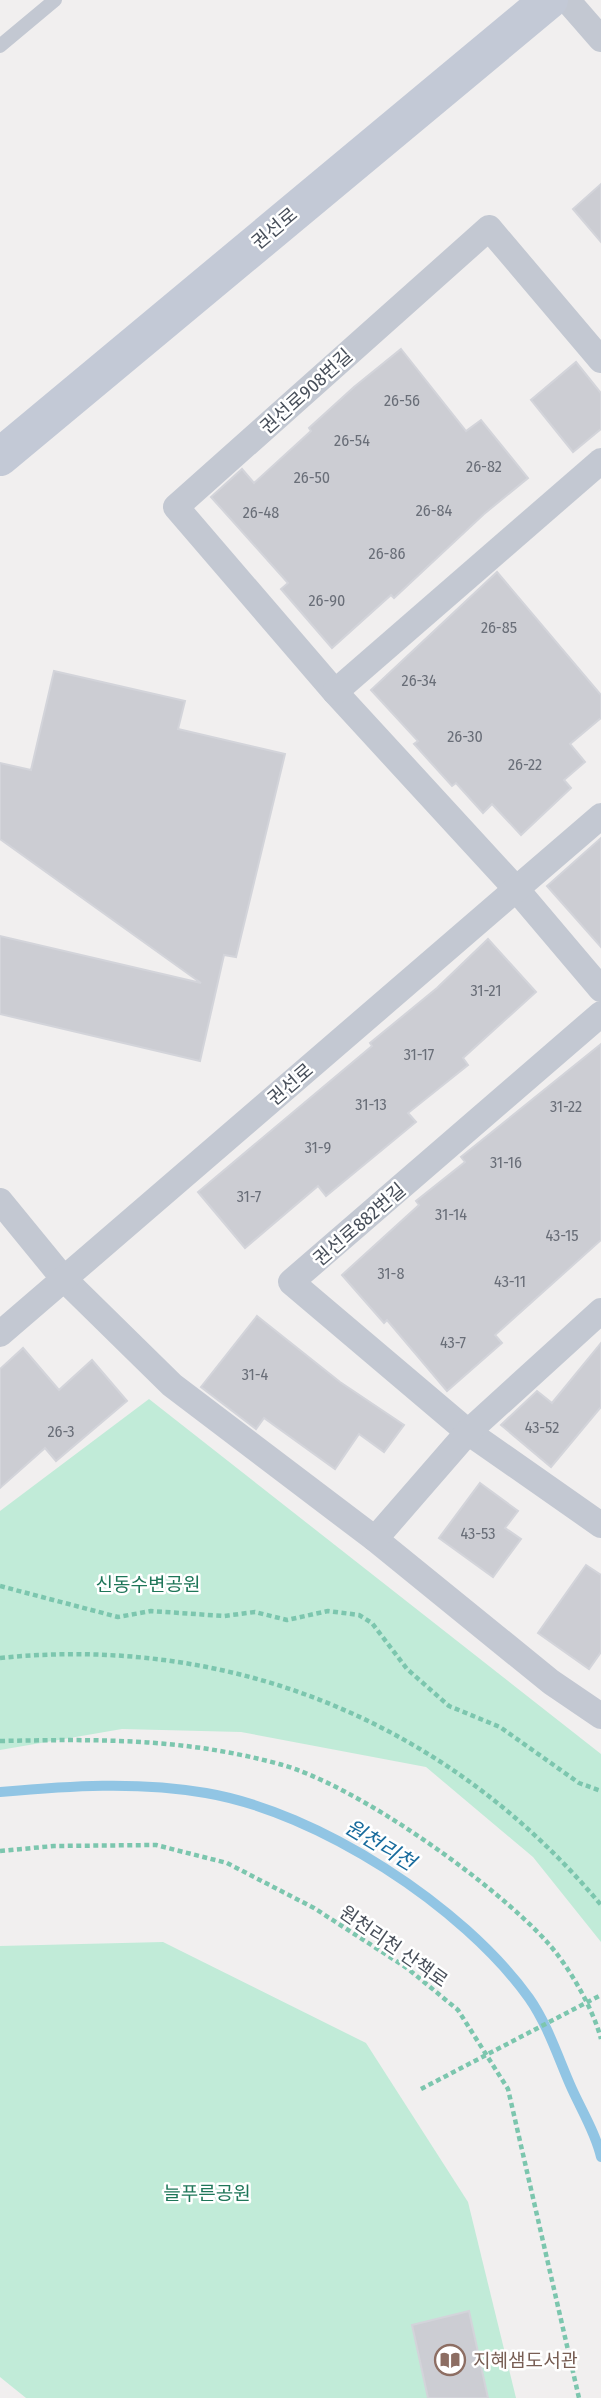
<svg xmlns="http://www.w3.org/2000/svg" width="601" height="2398" font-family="'Fira Sans Condensed','Noto Sans KR',sans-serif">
<rect width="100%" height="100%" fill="#f1efef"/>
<g fill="#c1ebd8">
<polygon points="149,1399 601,1754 601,1942 533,1857 426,1767 241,1732 122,1729 0,1750 0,1511"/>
<polygon points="163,1942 366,2043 468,2202 516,2398 26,2398 0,2377 0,1946"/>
</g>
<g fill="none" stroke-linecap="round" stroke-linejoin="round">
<path stroke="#91c5e4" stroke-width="10" d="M0,1792C68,1786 137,1781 206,1793C318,1812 463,1906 529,1998C548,2025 559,2060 572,2089C582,2111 596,2134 601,2157"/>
</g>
<g fill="#cccdd3" stroke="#d3d4da" stroke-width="2">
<polygon points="601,184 601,242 573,209"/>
<polygon points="401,349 466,431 481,420 528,478 484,514 394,598 391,595 332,648 281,589 288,583 211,497 242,469 254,483 311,431 309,428 354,387"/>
<polygon points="576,362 601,393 601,429 573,452 531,400"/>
<polygon points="497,572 601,695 601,718 570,744 585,762 564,780 571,788 521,835 492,804 483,813 456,783 452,786 414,744 418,741 371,690"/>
<polygon points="54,671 185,701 178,729 285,754 236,957 224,955 200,1061 0,1014 0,936 201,983 0,839 0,763 31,770"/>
<polygon points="601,838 601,947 547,886"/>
<polygon points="488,939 536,992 463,1058 468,1065 408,1113 416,1122 326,1196 318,1186 245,1248 198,1192 372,1046 370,1043 437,988"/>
<polygon points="601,1044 601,1240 495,1335 502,1343 447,1391 387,1320 384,1323 342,1275 419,1205 416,1201 465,1162 461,1157"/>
<polygon points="257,1316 340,1382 404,1425 384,1452 359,1434 335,1469 264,1418 256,1429 201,1387"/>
<polygon points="601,1343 601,1407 551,1467 501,1425 537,1391 552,1403"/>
<polygon points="23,1348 59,1390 92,1360 127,1401 56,1461 45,1448 0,1488 0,1369"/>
<polygon points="480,1483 518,1511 505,1528 521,1539 493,1577 439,1538"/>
<polygon points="586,1565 601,1575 601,1652 589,1669 538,1633"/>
<polygon points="469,2311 488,2398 428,2398 412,2325"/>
</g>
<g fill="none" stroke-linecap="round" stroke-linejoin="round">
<g stroke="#7cc6ae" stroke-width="4.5" stroke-dasharray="5 3.5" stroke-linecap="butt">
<polyline points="0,1586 118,1617 151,1611 224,1616 255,1612 287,1620 328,1611 359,1615 372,1623 407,1669 449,1706 500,1727 579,1783 601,1791"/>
<path d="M0,1658C234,1634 450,1724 601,1905"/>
<path d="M0,1741C98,1739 184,1738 279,1764C355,1784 494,1883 547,1942C568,1965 593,2008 601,2039"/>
<polyline points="0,1851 54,1846 156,1845 227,1863 314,1908 407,1968 458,2010 508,2089 579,2398"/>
</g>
<polyline stroke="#c3c8d2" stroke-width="14" points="0,46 55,0"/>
<g stroke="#c3c8d2" stroke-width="26">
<polyline points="567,0 601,39"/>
<polyline points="601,360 489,228 176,507 335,692 517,890 601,989"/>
<polyline points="335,692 601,461"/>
<polyline points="601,1014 291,1282 468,1432 601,1525"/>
<polyline points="0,1201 63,1278 172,1385 375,1539 551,1682 601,1716"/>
<polyline points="0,1334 601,816"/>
<polyline points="375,1539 468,1432 601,1311"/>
</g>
<polyline stroke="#c3c9d6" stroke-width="38" points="0,457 549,0"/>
<polyline stroke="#7cc6ae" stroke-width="4.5" stroke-dasharray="5 3.5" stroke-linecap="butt" points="421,2089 601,1995"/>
</g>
<defs>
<g id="library-ring" transform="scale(1.575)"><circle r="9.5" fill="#fff" stroke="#8d6e63" stroke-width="1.5"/><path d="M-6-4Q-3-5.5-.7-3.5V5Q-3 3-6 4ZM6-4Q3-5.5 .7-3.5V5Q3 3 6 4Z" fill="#8d6e63"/></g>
</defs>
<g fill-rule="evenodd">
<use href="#library-ring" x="450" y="2360"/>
</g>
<g text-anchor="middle" stroke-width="5" stroke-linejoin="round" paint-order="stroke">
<g font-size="16" fill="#696e78">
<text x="402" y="406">26-56</text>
<text x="352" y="446">26-54</text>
<text x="484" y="472">26-82</text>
<text x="312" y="483">26-50</text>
<text x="434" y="516">26-84</text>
<text x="261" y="518">26-48</text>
<text x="387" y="559">26-86</text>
<text x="327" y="606">26-90</text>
<text x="499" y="633">26-85</text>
<text x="419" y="686">26-34</text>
<text x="465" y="742">26-30</text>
<text x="525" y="770">26-22</text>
<text x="486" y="996">31-21</text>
<text x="419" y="1060">31-17</text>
<text x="371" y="1110">31-13</text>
<text x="566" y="1112">31-22</text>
<text x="318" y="1153">31-9</text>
<text x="506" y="1168">31-16</text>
<text x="249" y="1202">31-7</text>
<text x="451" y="1220">31-14</text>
<text x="562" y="1241">43-15</text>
<text x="391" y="1279">31-8</text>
<text x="510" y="1287">43-11</text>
<text x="453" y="1348">43-7</text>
<text x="255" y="1380">31-4</text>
<text x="542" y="1433">43-52</text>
<text x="61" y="1437">26-3</text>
<text x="478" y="1539">43-53</text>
</g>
<g font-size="19" fill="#484f5a" stroke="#fff">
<text transform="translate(274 228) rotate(-40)" y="7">권선로</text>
<text transform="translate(306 391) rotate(-42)" y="7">권선로908번길</text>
<text transform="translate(290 1084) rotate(-41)" y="7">권선로</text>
<text transform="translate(359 1224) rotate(-41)" y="7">권선로882번길</text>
<text transform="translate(394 1946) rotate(35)" y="7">원천리천 산책로</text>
</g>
<g font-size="19" fill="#1f7659" stroke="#fff">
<text x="148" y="1591">신동수변공원</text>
<text x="207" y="2200">늘푸른공원</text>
</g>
<g font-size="19" fill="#785e54" stroke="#fff" text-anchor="start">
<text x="473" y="2367">지혜샘도서관</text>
</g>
<g font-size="21" font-style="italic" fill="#186b9d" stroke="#fff">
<text transform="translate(380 1845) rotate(31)" y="7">원천리천</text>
</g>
</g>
</svg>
